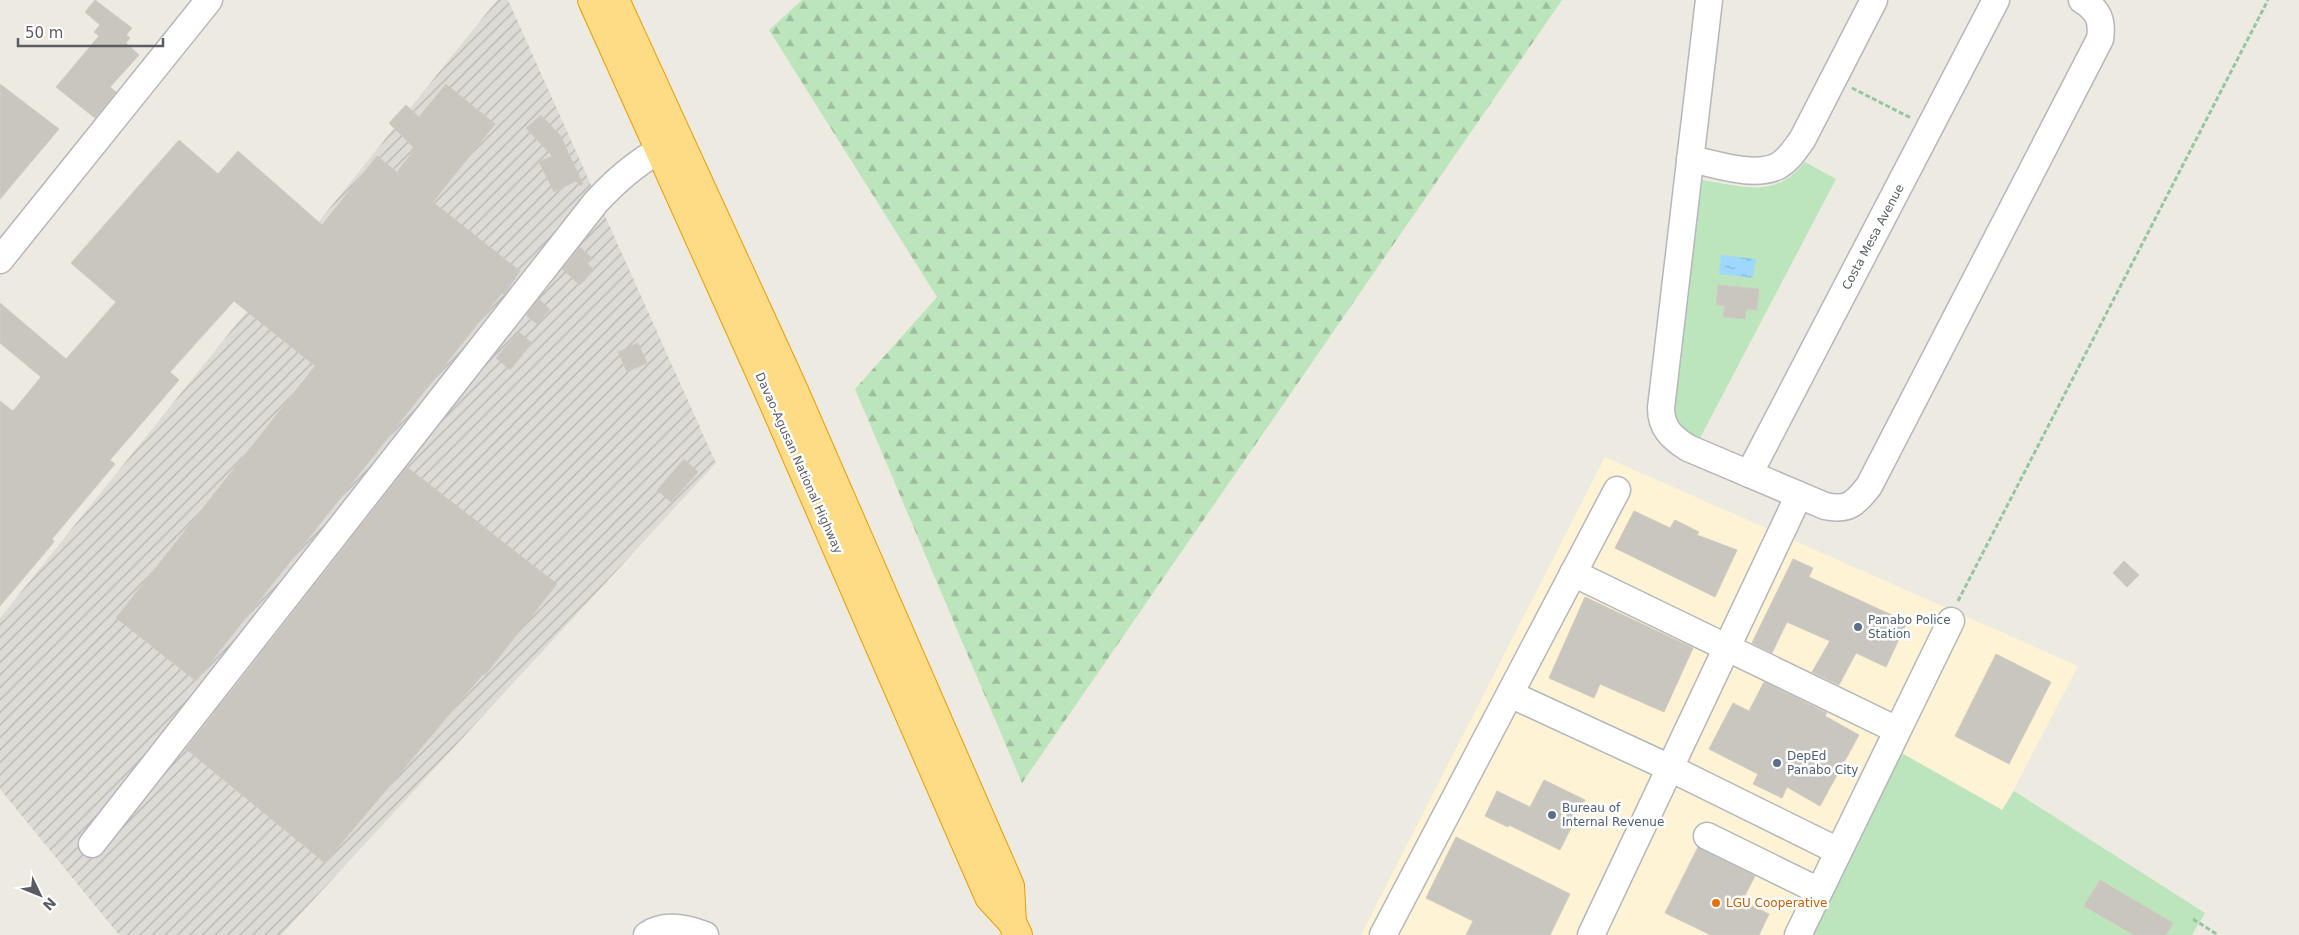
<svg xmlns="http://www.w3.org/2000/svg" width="2299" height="935" font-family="'DejaVu Sans',sans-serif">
<defs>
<pattern id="industrial-furrows" width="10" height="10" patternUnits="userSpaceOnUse" patternTransform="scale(1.25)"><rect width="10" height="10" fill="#dddbd5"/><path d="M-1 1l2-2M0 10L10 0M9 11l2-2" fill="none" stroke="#b6b5b0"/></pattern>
<pattern id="forest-firs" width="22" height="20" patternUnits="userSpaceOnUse" patternTransform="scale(1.25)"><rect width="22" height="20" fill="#bde5bc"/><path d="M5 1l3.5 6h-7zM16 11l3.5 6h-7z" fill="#9dbd9c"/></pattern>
<pattern id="water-ripples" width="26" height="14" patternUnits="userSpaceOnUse" patternTransform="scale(1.25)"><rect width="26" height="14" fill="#9ed8ff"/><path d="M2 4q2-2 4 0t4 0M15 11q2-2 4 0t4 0" fill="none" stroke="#84b2d2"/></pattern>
</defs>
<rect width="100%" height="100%" fill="#edeae1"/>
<polygon fill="#fef3d4" points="1605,457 2078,666 2003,810 1899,751 1809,935 1361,935"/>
<polygon fill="url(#industrial-furrows)" points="497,0 508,0 716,463 281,935 119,935 0,789 0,618"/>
<g fill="#bde5bc">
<path d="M1805,162L1836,179L1699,440L1679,428L1670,405L1702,180C1745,186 1774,200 1805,162Z"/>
<polygon points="1898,751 2002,810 2014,791 2205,913 2192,935 1809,935"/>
</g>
<polygon fill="url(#forest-firs)" points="802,0 1562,0 1022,783 855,389 937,297 769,30"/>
<polygon fill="url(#water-ripples)" points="1721,255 1756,259 1753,278 1719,274"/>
<g fill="#c9c6c0" stroke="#d1cbbf">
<polygon points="95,0 132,28 126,35 130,38 126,43 139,55 110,87 116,92 95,118 56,87 99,36 94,32 100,25 85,12"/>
<polygon points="0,84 59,129 0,199"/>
<polygon points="446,84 495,124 433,202 520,271 504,295 502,293 196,681 116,618 315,366 234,301 170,372 179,380 110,460 115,464 52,539 54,542 0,606 0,401 13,411 41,377 0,343 0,303 66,359 116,302 71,263 179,140 218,174 238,151 322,225 377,156 397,172 415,149 389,123 406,105 419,117"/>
<polygon points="541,115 560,135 583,184 580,186 576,181 554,192 539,162 552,156 526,128"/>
<polygon points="580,247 591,257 587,263 594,270 580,285 562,269"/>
<polygon points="1718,285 1759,289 1757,310 1746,309 1745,319 1723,317 1725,306 1716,305"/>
<polygon points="539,299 550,310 537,324 526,315"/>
<polygon points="519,332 532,343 510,370 496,358"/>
<polygon points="638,343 647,363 627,372 618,352"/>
<polygon points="684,459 698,472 671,502 657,490"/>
<polygon points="407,467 557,584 485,675 483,674 325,863 186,749"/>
<polygon points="1634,511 1670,528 1675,520 1699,532 1697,535 1737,550 1715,597 1615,548"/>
<polygon points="1793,559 1813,568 1809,577 1907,622 1886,667 1856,653 1839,685 1812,672 1830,641 1787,622 1772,653 1752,643"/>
<polygon points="2124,561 2139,575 2127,587 2113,573"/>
<polygon points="1585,597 1693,648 1664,712 1600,684 1594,698 1549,678"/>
<polygon points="1996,654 2051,682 2009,764 1955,736"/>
<polygon points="1764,682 1827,713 1825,716 1859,735 1820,806 1787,787 1782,798 1753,784 1758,774 1709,749 1733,703 1749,711"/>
<polygon points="1544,780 1585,800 1560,850 1509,825 1508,827 1485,816 1497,791 1530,807"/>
<polygon points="1456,837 1570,894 1550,935 1466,935 1473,921 1426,898"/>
<polygon points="1698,847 1755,876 1742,901 1769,914 1759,935 1711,935 1665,913"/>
<polygon points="2100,880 2173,923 2166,935 2134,935 2084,906"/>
</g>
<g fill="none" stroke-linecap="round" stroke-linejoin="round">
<g stroke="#b4b7bc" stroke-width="29">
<g id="minor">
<path d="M1709,0L1661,408C1661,428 1672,438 1688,448L1825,506C1848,511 1855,504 1869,486L2100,39C2103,20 2098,10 2082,0"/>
<path d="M1690,159C1717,164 1753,178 1778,166C1789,160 1795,149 1802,140L1874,0"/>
<polyline points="0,260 209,0"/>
<polyline points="1749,474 1996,0"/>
<polyline points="1573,573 1897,730"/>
<polyline points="1510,694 1670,768 1838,851"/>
<polyline points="1707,836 1819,891"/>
<path d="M92,844L596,202C621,175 645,156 678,140"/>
<path d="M647,935C664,923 687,928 705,935"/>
<polyline points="1383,935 1617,490"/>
<polyline points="1591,935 1799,495"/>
<polyline points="1798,935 1951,621"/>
</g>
</g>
<g stroke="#ed9c00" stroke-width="30">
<g id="highway">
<polyline points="592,0 770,395 989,897 1012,922 1018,935"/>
<polyline points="615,0 792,386 1010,886 1012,922"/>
</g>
</g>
<g stroke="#95c6a2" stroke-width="3" stroke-dasharray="5 2.5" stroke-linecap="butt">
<polyline points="1852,88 1911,118"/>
<polyline points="1958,601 2268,0"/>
<polyline points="2193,919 2218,935"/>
</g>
<use href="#minor" stroke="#fff" stroke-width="26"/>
<use href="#highway" stroke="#fedc86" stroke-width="28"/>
</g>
<g fill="#5c6f8a" stroke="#fff" stroke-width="2">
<circle cx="1858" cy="627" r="5"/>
<circle cx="1777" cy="763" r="5"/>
<circle cx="1552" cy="815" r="5"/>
</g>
<circle fill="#e8710a" stroke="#fff" stroke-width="2" cx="1716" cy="903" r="5"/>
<g text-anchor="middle" stroke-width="5" stroke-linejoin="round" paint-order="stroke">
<g font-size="12" fill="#595d62" stroke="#fff">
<text transform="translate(1873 237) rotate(-62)" y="4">Costa Mesa Avenue</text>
<text transform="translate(799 463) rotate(66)" y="4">Davao-Agusan National Highway</text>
</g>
<g font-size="12" fill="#4e5e75" stroke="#fff" text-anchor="start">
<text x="1868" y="624">Panabo Police<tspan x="1868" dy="14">Station</tspan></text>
<text x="1787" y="760">DepEd<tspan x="1787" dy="14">Panabo City</tspan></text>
<text x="1562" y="812">Bureau of<tspan x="1562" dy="14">Internal Revenue</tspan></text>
</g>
<g font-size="12" fill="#c56008" stroke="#fff" text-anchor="start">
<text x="1726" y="907">LGU Cooperative</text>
</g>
</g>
<g transform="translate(40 895) rotate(133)" stroke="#ffffff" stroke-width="4" paint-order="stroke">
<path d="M0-4L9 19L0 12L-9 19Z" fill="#595d62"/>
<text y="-8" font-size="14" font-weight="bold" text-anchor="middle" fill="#595d62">N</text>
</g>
<path d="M18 38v8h145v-8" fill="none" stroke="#595d62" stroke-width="2.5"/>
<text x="25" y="38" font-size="15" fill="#595d62" stroke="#ffffff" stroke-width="4" paint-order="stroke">50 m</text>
</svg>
